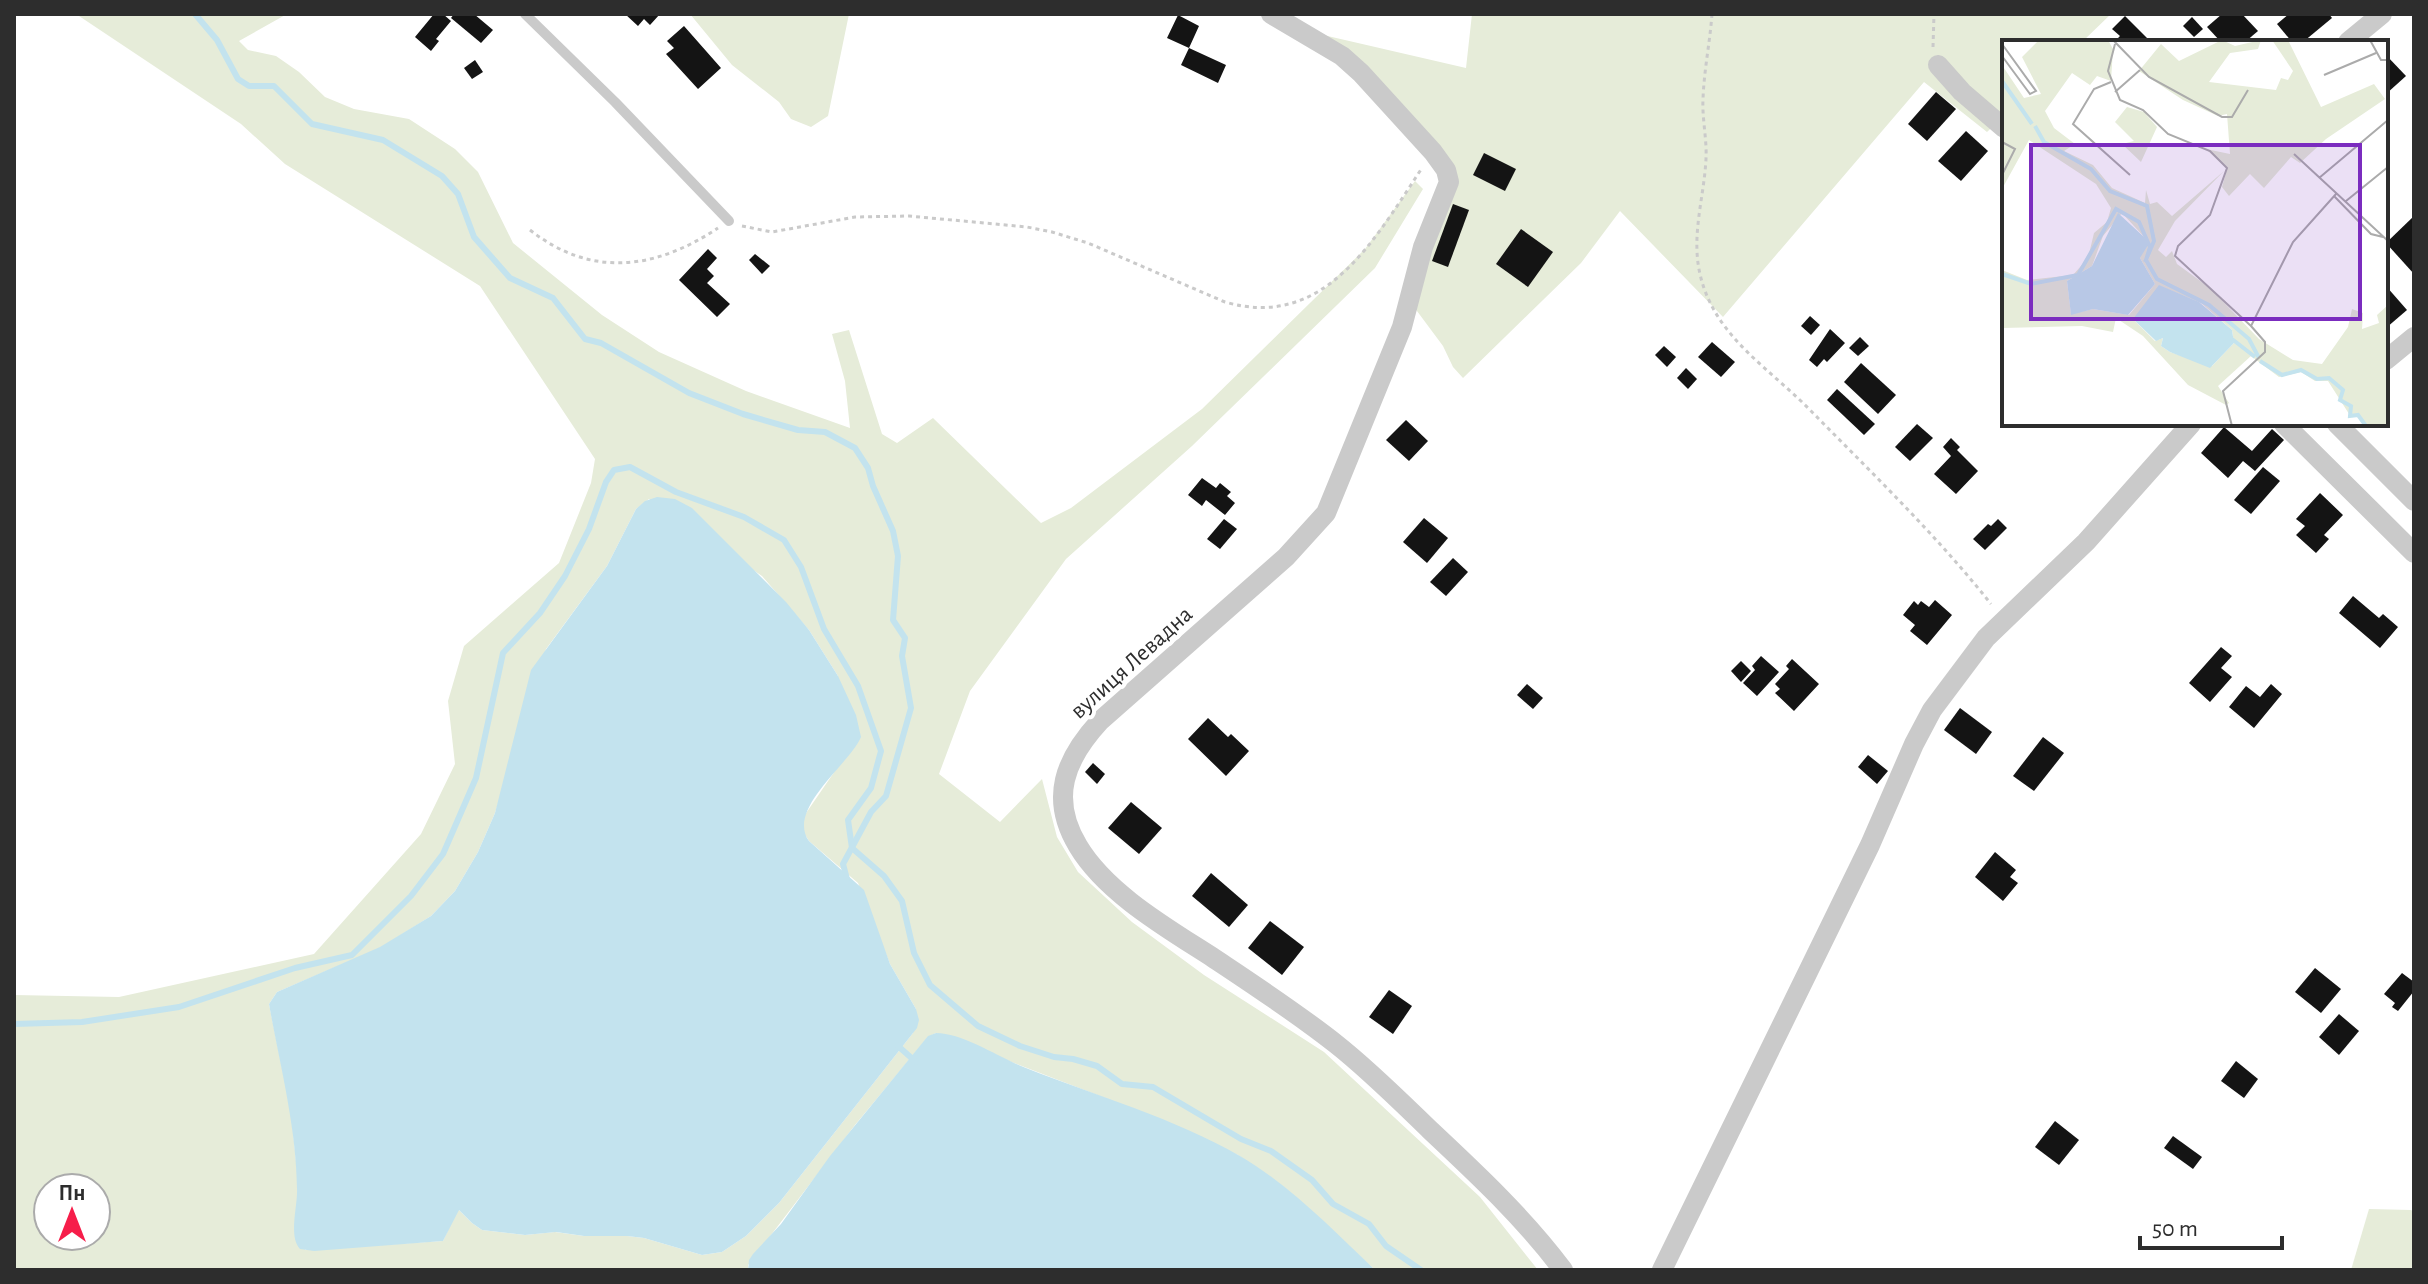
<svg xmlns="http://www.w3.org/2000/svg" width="2428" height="1284" font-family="'Alegreya Sans',sans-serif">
<rect width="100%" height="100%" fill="#fff"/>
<g fill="#e6ecd9" fill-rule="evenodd">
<path d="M76,14H287L239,41L248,50L276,56L299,72L325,97L354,109L409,119L455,149L478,172L513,243L602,315L659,352L746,391L850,428L845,381L832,334L849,330L882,434L897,443L933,418L1041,523L1071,508L1202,409L1365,249L1415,181L1423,189L1375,268L1192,446L1066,559L970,691L939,774L1000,822L1042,779L1057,837L1078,872L1132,922L1204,975L1324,1052L1480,1197L1538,1270H1375L1284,1187L1238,1155L1131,1108L936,1033L928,1037L855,1125L748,1265V1270H14V995L119,997L314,954L421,834L455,764L448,701L464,646L559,563L591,483L595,459L480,286L285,164L241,124ZM649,499L762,576L809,630L838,676L837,768L804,816V833L809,841L858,883L890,964L916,1009L913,1033L779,1203L746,1236L722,1252L702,1255L644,1238L627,1236H584L555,1232L525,1235L482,1230L472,1223L458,1209L443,1241L305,1250L291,1112L269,1004L277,992L380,948L431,916L455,891L478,852L495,813L546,649L607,566L636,509ZM48,1188H96V1236H48Z"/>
<polygon points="690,14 849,14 828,116 811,127 791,119 779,102 732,65"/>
<polygon points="1472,14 2111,14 2082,42 2004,42 2004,116 1987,132 1924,82 1723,317 1620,211 1581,263 1463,378 1453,367 1443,346 1414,307 1445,177 1400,109 1293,28 1466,68"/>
<polygon points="2369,1209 2411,1210 2414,1212 2414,1270 2351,1270"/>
</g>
<g fill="#c3e3ee">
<path d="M657,497L675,499L692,508L786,602L809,630L838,676L856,715L861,737C849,765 786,809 809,841L864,890L890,964L916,1009L919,1020L917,1028L779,1203L746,1236L722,1252L702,1255L644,1238L627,1236H584L556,1232L525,1235L482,1230L472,1223L459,1210L443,1241L314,1251L300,1249C288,1236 298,1206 297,1188C296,1125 280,1066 269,1004L277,992L380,947L431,916L455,891L478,852L495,813L531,670L607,566L636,509L645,501Z"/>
<path d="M936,1033C963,1033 1000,1058 1026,1068C1097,1096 1174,1118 1240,1156C1291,1186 1333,1230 1375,1270H748L749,1260L753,1254L781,1224L830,1156L928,1036Z"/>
</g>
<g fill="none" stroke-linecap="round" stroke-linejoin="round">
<g stroke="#c3e3ee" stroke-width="6">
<polyline points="195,14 217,40 238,79 249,86 274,86 312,124 383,140 442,176 458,194 474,237 510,278 553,298 585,339 601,343 689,393 743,414 798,430 825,432 855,448 868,468 873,486 893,531 898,556 893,620 905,638 902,656 911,708 886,796 871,812 843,864 847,879"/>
<polyline points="14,1024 82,1022 179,1007 295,968 352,955 411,896 443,854 476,778 503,653 540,613 565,576 589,529 606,482 614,470 630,467 676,492 744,517 784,540 801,567 824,629 858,686 881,751 871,788 848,820 852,848 884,876 902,901 914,953 930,985 978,1026 1020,1046 1054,1057 1073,1059 1097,1066 1122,1084 1153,1087 1241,1139 1271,1151 1312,1180 1333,1204 1369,1224 1386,1246 1421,1270"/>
<polyline points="898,1046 916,1062"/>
</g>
</g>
<g fill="#141414">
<polygon points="434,14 443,14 451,21 436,39 439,41 431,51 415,37"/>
<polygon points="454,14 474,14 493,30 481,43 451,18"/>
<polygon points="625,14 660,14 650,25 644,19 638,26"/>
<polygon points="2222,14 2242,14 2258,31 2245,42 2221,42 2207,27"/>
<polygon points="2289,14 2329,14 2332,18 2303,42 2292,42 2277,24"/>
<polygon points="1178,15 1199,26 1189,48 1226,65 1218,83 1181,65 1189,48 1167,38"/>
<polygon points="2125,16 2149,40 2147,42 2120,42 2117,39 2120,36 2112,29"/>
<polygon points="2192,17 2203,29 2194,37 2183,26"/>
<polygon points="684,26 721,68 698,89 666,54 674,48 667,41"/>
<polygon points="2386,55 2406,76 2386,94"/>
<polygon points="475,60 483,72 472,79 464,68"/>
<polygon points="1936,92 1956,109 1927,141 1908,124"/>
<polygon points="1966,131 1988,151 1961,181 1938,161"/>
<polygon points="1484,153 1516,169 1505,191 1473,175"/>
<polygon points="1453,204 1469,210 1448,267 1432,261"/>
<polygon points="2414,216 2414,274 2386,243"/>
<polygon points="1521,229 1553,252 1528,287 1496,264"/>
<polygon points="708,249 717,258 707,269 714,276 707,283 730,304 717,317 679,280"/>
<polygon points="755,254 770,266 762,274 749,260"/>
<polygon points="2386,286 2407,310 2386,328"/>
<polygon points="1810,316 1820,325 1811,335 1801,326"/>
<polygon points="1830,329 1845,343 1827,362 1824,359 1817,367 1809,360"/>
<polygon points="1860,337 1869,346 1858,356 1849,348"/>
<polygon points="1712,342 1735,362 1721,377 1698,357"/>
<polygon points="1664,346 1676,357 1667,367 1655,355"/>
<polygon points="1861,363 1896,395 1878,414 1844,382"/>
<polygon points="1686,368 1697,379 1688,389 1677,378"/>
<polygon points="1837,389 1875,424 1864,435 1827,400"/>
<polygon points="1406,420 1428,441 1409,461 1386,440"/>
<polygon points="1917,424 1933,438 1910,461 1895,447"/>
<polygon points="2224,427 2252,451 2272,429 2284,440 2255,471 2243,461 2228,478 2201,453"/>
<polygon points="1951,438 1960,447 1957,450 1978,471 1956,494 1934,474 1951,456 1943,447"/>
<polygon points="2263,467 2280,481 2251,514 2234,500"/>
<polygon points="1202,478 1216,488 1220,483 1231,492 1227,496 1235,503 1225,515 1206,500 1202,506 1188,495"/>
<polygon points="2320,493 2343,515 2324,535 2329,539 2316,553 2296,535 2305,526 2296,519"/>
<polygon points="1424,518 1448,538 1427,563 1403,542"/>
<polygon points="1224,519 1237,529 1220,549 1207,539"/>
<polygon points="1998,519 2007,528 1985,550 1973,539 1988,524 1991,526"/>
<polygon points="1453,558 1468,572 1446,596 1430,582"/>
<polygon points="2353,596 2379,618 2383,614 2398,627 2380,648 2339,613"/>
<polygon points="1935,600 1952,615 1927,645 1910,631 1915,625 1903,615 1914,601 1918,605 1921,601 1929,607"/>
<polygon points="2221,647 2232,656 2221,668 2232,677 2210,702 2189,683"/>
<polygon points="1761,656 1779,672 1757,696 1743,683 1755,670 1752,666"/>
<polygon points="1792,659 1819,684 1794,711 1775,693 1780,689 1775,684 1789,669 1786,666"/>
<polygon points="1741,661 1751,671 1741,682 1731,671"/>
<polygon points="1527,684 1543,698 1533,709 1517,695"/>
<polygon points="2271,684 2282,694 2254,728 2229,707 2246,686 2260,697"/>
<polygon points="1960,708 1992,732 1976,754 1944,730"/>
<polygon points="1208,718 1228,737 1231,734 1249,751 1226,776 1188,739"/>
<polygon points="2043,737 2064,753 2034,791 2013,776"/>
<polygon points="1868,755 1888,771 1877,784 1858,767"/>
<polygon points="1093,763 1105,774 1097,784 1085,772"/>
<polygon points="1131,802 1162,828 1139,854 1108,828"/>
<polygon points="1995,852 2016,870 2010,877 2018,883 2003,901 1975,877"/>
<polygon points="1211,873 1248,905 1229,927 1192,896"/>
<polygon points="1270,921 1304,947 1282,975 1248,948"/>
<polygon points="2315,968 2341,989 2321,1013 2295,992"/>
<polygon points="2402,973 2414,982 2414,991 2398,1011 2392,1007 2395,1003 2384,994"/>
<polygon points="1389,990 1412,1006 1393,1034 1369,1017"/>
<polygon points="2339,1014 2359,1031 2339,1055 2319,1037"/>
<polygon points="2236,1061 2258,1079 2244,1098 2221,1081"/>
<polygon points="2055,1121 2079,1140 2059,1165 2035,1147"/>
<polygon points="2173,1136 2202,1157 2193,1169 2164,1148"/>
</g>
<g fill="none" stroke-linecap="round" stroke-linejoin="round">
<g stroke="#cacaca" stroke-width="3" stroke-dasharray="4 4" stroke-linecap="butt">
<path d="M1712,14C1710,42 1704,70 1703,99C1702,119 1707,139 1706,159C1704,198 1691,235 1700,274C1714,337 1771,369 1813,413C1874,475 1937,536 1991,604"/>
<polyline points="1933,47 1934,14"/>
<path d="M742,226L772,232L855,217L909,216L1027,227L1052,232L1088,243L1225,302C1325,331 1375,239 1422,168"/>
<path d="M530,230C591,278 655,270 718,228"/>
</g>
<polyline stroke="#cacaca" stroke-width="10" points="525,14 615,102 729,221"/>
<g stroke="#cacaca" stroke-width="20">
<path d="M1271,14L1342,56L1361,73L1433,152L1446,170L1449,182L1423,247L1402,327L1326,513L1286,557L1100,721C1065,759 1049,798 1078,846C1106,893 1167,928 1212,957C1254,985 1297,1013 1336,1044C1369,1070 1400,1101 1430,1130C1477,1174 1524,1218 1563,1270"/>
<polyline points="2348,42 2382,14"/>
<polyline points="1938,65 1962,92 2004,128"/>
<polyline points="2386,360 2414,337"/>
<polyline points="2284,424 2414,553"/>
<polyline points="2337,424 2414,501"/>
<polyline points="1662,1270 1870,845 1914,744 1932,710 1986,638 2086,542 2191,424"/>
</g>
</g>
<g text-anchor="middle" stroke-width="8" stroke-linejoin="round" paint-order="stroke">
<g font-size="24" fill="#2d2d2d" stroke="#fff">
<text transform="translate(1131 662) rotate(-42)" y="8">вулиця Левадна</text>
</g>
</g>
<g transform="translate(2002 40)">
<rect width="386" height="386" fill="#fff"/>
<path d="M37,0H106L111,9L109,41L95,36L88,45L70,33L43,71L52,88L73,104L62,111L91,125L110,148L143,163L144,150L148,164L155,162L170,176L222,131L173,181L156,210L164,217L170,211L175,224L208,248L257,299L291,320L320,324L346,287L350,269L361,273L360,289L377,283L375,275L386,265V386H362L359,377H349L326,341H313L299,332L277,337L249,316L216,346L227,363L224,365L186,345L141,296L114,278L111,292L80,286L0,288V230L25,240L71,235L86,218L92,193L105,182L109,168L94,144L27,100L0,149V25L22,58L39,54L20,17ZM120,173L144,199L138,218L153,244L127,275L91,269L69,274L65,241L90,226L101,196ZM158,246L199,263L230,290L232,303L210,326L168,312L159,306L161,298L153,301L132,280ZM220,0L233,6L259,0L256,9L228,13L207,42L274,50L279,38L286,40L291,31L270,0H286L319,67L372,44L383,59L324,99L298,123L289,117L262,148L248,134L227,156L220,147L225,129L204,109L228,114L225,74L216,76L181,60L137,31L159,4L177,21ZM125,67L142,72L155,87L139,122L120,104L132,101L113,82Z" fill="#e6ecd9" fill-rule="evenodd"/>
<path d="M116,173L142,197L146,205L138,218L153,244L126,275L91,269L69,275L65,241L90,226ZM157,245L197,262L230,290L232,303L208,328L168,312L159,306L161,298L154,301L131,279Z" fill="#c3e3ee"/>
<path fill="none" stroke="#c3e3ee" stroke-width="4" d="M0,41L30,84M33,86L42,102L89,129L108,151L145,166L152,201L143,222M0,234L29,244L76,235L114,169L137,182L148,207L144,220L155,239L207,265L247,299L257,318M230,299L253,317M258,321L280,335L299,330L315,339L327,338L341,350L338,360L349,366L348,376L356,375L364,386"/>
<path fill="none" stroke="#ababab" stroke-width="2" d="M111,0L147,37L220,77H230L246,50M368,0L379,20H386M0,4L34,51L28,54L0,16M113,4L106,31L118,60L141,70L166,94L208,111L225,128L208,175L176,206L173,216L249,286M322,35L374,13M109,42L92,49L71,84L128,135M113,52L138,30M0,102L13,109L0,135M292,114L386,201M317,138L386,80M332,156L369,194L381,197M344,161L386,127M230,386L221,351L263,312V302L249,286L291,202L334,154"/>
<path fill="#7b2cbf" fill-opacity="0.15" stroke="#7b2cbf" stroke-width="4" d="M29,105H358V279H29Z"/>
<rect width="386" height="386" fill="none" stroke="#2d2d2d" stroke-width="4"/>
</g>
<rect width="2428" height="1284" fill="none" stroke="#2d2d2d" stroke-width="32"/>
<g transform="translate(72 1212)"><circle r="38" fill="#ffffff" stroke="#ababab" stroke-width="2"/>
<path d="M0-6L14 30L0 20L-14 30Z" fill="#f61e4a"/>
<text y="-12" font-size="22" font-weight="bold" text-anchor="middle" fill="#2d2d2d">Пн</text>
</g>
<path d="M2140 1236v12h142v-12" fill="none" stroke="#2d2d2d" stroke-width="4"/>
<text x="2152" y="1236" font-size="24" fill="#2d2d2d" stroke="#ffffff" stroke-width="6" paint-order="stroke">50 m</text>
</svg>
